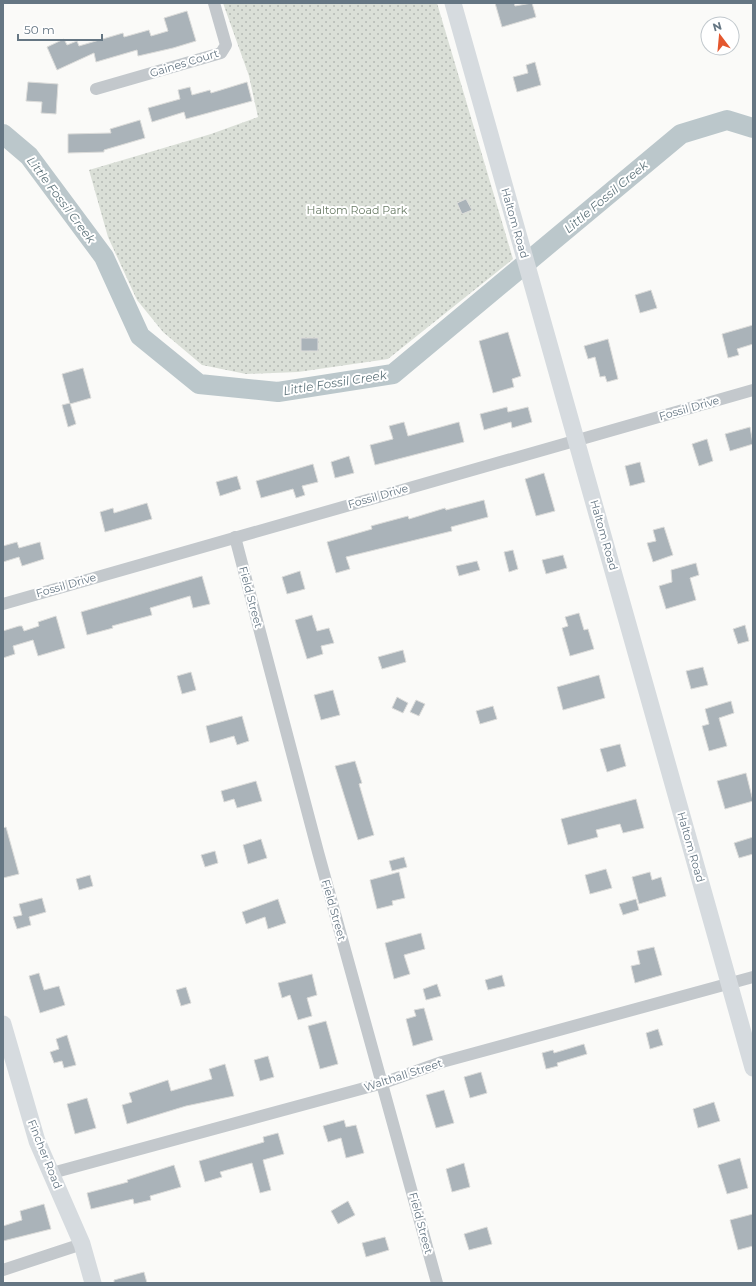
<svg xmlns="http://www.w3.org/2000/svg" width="756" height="1286" font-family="Montserrat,sans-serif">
<defs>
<pattern id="park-dots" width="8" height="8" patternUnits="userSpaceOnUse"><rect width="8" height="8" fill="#dadfd7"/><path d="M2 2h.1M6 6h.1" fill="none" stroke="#b4b9b4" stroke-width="1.8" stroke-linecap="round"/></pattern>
</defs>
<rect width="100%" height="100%" fill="#fafaf8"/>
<polygon fill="url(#park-dots)" points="223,3 437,3 513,259 388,359 298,372 246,374 202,365 163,332 137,300 108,237 89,170 211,134 258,117 249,76"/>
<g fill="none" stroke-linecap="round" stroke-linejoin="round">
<polyline stroke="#bbc7cb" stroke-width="20" points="3,134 29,156 104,257 140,336 199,384 278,392 393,374 681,134 727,120 753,128"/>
</g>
<g fill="#aab3b9" stroke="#dcdcda">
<polygon points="495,3 514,3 515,6 532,3 536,17 502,27"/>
<polygon points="187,11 196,41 173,48 138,56 137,50 96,62 94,53 57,70 47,47 64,39 67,45 77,41 79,46 123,33 124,37 149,30 151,36 168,31 164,18"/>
<polygon points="535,62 541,85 517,92 513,77 528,73 526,65"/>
<polygon points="28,82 58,84 56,114 41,113 42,102 26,101"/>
<polygon points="247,82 252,101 186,119 184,112 152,122 148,108 180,99 178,90 190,87 192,95 210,90 211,93"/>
<polygon points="140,120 145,138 104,150 104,152 68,153 68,134 111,133 110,129"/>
<polygon points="466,199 472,210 462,214 457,203"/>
<polygon points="651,290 657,308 640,313 635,295"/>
<polygon points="753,325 753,344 737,349 739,355 728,358 722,334"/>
<polygon points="508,332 521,376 512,379 514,387 493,393 479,341"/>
<rect x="301" y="338" width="17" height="13"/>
<polygon points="608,339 618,379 607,382 605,376 600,377 595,357 588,359 584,346"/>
<polygon points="83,368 91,398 70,404 62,374"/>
<polygon points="70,403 76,424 68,427 62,405"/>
<polygon points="507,407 508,412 528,407 532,422 512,428 511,422 484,430 480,414"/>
<polygon points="404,422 408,436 459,422 464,442 375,465 370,445 393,439 389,426"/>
<polygon points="750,427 753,444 730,451 725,434"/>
<polygon points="707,439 713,461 699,466 692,444"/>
<polygon points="349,456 354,473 335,478 331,462"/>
<polygon points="640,462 645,482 630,486 625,466"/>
<polygon points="313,464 318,482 302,486 305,495 296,498 293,489 261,498 256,481"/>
<polygon points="544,473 555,511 536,516 525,479"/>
<polygon points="237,476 241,489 220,496 216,482"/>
<polygon points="484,500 488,517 451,527 452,531 346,557 350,569 336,573 327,542 372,529 371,526 408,516 409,519 445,508 446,510"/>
<polygon points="147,503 152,519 105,532 100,512 113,508 114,513"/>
<polygon points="664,527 673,555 653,562 647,543 656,541 653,530"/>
<polygon points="17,542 19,548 40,542 44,559 22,566 19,557 3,562 3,546"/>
<polygon points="513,550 518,569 509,572 504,552"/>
<polygon points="563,555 567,568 546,574 542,560"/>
<polygon points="477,561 480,570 459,576 456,566"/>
<polygon points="696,563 699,575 690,578 696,600 666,609 659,586 672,582 671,570"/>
<polygon points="300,571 305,589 287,594 282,577"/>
<polygon points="202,576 210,604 193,608 190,596 150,608 152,615 112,626 113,628 87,635 81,612"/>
<polygon points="579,613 584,630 588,629 594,649 570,656 562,628 568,626 565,617"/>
<polygon points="312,615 317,631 329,628 334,643 321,646 323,654 307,659 295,620"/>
<polygon points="56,616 65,648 38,656 33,640 13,646 15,654 3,658 3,631 19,626 22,626 24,631 39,626 38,622"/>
<polygon points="745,625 749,641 738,644 733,629"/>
<polygon points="403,650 406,662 382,669 378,657"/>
<polygon points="703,667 708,685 691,689 686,671"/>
<polygon points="191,672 196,690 182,694 177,676"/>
<polygon points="599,675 605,698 563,710 557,687"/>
<polygon points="333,690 340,715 321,720 314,695"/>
<polygon points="397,697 408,703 403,713 392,708"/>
<polygon points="416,700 425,704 419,716 410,712"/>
<polygon points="731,701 734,713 719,718 727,746 709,751 702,726 709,724 705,709"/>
<polygon points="493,706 497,719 480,724 476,711"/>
<polygon points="242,716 249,741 237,745 234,736 210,743 206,726"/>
<polygon points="620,744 626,766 607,772 600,749"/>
<polygon points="355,761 362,783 359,784 374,835 358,840 335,766"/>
<polygon points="746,773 753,801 725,809 717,781"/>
<polygon points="256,781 262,801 237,808 234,799 224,802 221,791"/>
<polygon points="636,799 644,828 623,833 620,824 596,830 598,837 568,845 561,819"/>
<polygon points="6,827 19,874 3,878 3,828"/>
<polygon points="753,837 753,854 739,858 734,843"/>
<polygon points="261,839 267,858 248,864 243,845"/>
<polygon points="215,851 218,863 205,867 201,855"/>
<polygon points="404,857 407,867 392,871 389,861"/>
<polygon points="606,869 612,888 590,894 585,875"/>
<polygon points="399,872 405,898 392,901 393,905 377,909 370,880"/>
<polygon points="650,872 652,880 661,877 666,896 639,904 632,877"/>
<polygon points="90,875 93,886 79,890 76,879"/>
<polygon points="42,898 46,912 29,917 31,925 17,929 13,917 22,915 19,904"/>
<polygon points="278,899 286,923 268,929 265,917 246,924 242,912"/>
<polygon points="636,899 639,910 623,915 619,904"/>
<polygon points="421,933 425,949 404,955 410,974 394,979 385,943"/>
<polygon points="654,947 662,975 635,983 631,966 640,964 637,951"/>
<polygon points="39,973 44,990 59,986 65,1005 40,1013 29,976"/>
<polygon points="312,974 317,995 307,998 312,1016 298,1020 290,995 282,998 278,983"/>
<polygon points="502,975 505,986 488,990 485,980"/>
<polygon points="437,984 441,996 426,1000 423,989"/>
<polygon points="186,987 191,1003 181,1006 176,990"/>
<polygon points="424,1008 433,1040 413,1046 406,1019 416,1016 414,1010"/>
<polygon points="326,1021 338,1064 320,1069 308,1026"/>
<polygon points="658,1029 663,1045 650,1049 646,1033"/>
<polygon points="67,1035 76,1065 64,1068 62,1061 54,1063 50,1052 59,1049 56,1039"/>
<polygon points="584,1044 587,1054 557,1063 558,1066 546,1069 542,1053 553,1050 554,1053"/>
<polygon points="268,1056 274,1077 260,1081 254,1060"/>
<polygon points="225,1064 234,1096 186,1106 127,1124 122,1105 132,1102 129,1093 168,1080 171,1091 212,1079 209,1069"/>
<polygon points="481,1072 487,1093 470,1098 464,1077"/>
<polygon points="444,1090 454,1123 436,1128 426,1095"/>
<polygon points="87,1098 96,1128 75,1134 67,1104"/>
<polygon points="714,1102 720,1121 698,1128 693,1109"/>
<polygon points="344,1120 346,1127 356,1125 364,1153 346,1158 341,1138 328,1142 323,1126"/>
<polygon points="278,1133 284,1154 263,1160 271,1190 260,1193 252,1163 220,1172 222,1177 205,1182 199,1161 264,1142 263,1137"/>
<polygon points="740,1158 748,1188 727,1194 718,1165"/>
<polygon points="464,1163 470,1187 452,1192 446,1169"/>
<polygon points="174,1165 181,1187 150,1196 151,1200 134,1204 133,1199 91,1209 87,1193 128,1182 127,1180"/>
<polygon points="348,1201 355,1215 338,1224 331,1211"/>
<polygon points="44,1204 51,1229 3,1241 3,1226 22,1220 20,1211"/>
<polygon points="753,1214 753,1246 738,1250 730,1220"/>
<polygon points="487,1227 492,1244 469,1250 464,1234"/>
<polygon points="385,1237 389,1250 366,1257 362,1243"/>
<polygon points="144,1272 147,1283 114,1283 114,1280"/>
</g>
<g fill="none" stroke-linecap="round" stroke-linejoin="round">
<g stroke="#c3c8cc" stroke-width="12">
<polyline points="96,89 221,53 226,45 214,3"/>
<polyline points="235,537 318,852 437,1283"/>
<polyline points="3,604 753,390"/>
<polyline points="52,1173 383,1083 442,1062 753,977"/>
<polyline points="3,1270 82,1244"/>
</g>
<g stroke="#d6dbdf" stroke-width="17">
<polyline points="453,3 753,1068"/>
<polyline points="3,1024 37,1141 82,1244 93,1283"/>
</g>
</g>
<g text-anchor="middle" stroke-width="4" stroke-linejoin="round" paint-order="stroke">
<g font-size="11" fill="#657683" stroke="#fff">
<text transform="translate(184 63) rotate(-17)" y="4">Gaines Court</text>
<text transform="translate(515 223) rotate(74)" y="4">Haltom Road</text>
<text transform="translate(689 408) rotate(-16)" y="4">Fossil Drive</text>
<text transform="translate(378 496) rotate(-16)" y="4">Fossil Drive</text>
<text transform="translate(604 535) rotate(74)" y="4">Haltom Road</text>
<text transform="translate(66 585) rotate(-16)" y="4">Fossil Drive</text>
<text transform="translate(251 597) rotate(75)" y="4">Field Street</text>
<text transform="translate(691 847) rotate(74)" y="4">Haltom Road</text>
<text transform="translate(334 910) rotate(74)" y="4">Field Street</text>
<text transform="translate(403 1075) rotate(-18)" y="4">Walthall Street</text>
<text transform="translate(45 1154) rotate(68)" y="4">Fincher Road</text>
<text transform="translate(421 1223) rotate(75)" y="4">Field Street</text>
</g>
<g font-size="11" fill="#687a64" stroke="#fff">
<text x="357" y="214">Haltom Road Park</text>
</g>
<g font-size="12" font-style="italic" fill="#60757c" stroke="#fff">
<text transform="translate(606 197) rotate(-40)" y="4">Little Fossil Creek</text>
<text transform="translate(61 200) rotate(53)" y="4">Little Fossil Creek</text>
<text transform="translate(335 383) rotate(-9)" y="4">Little Fossil Creek</text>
</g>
</g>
<rect width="756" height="1286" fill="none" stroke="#657683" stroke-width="8"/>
<g transform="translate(720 36) rotate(344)"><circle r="19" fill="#ffffff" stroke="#c1c8cd"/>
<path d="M0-3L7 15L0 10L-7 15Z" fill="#e4572e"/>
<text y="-6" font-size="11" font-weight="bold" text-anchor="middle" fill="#657683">N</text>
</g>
<path d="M18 34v6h84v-6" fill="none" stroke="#657683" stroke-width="2"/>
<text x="24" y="34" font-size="12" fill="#657683" stroke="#ffffff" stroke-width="3" paint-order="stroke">50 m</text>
</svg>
